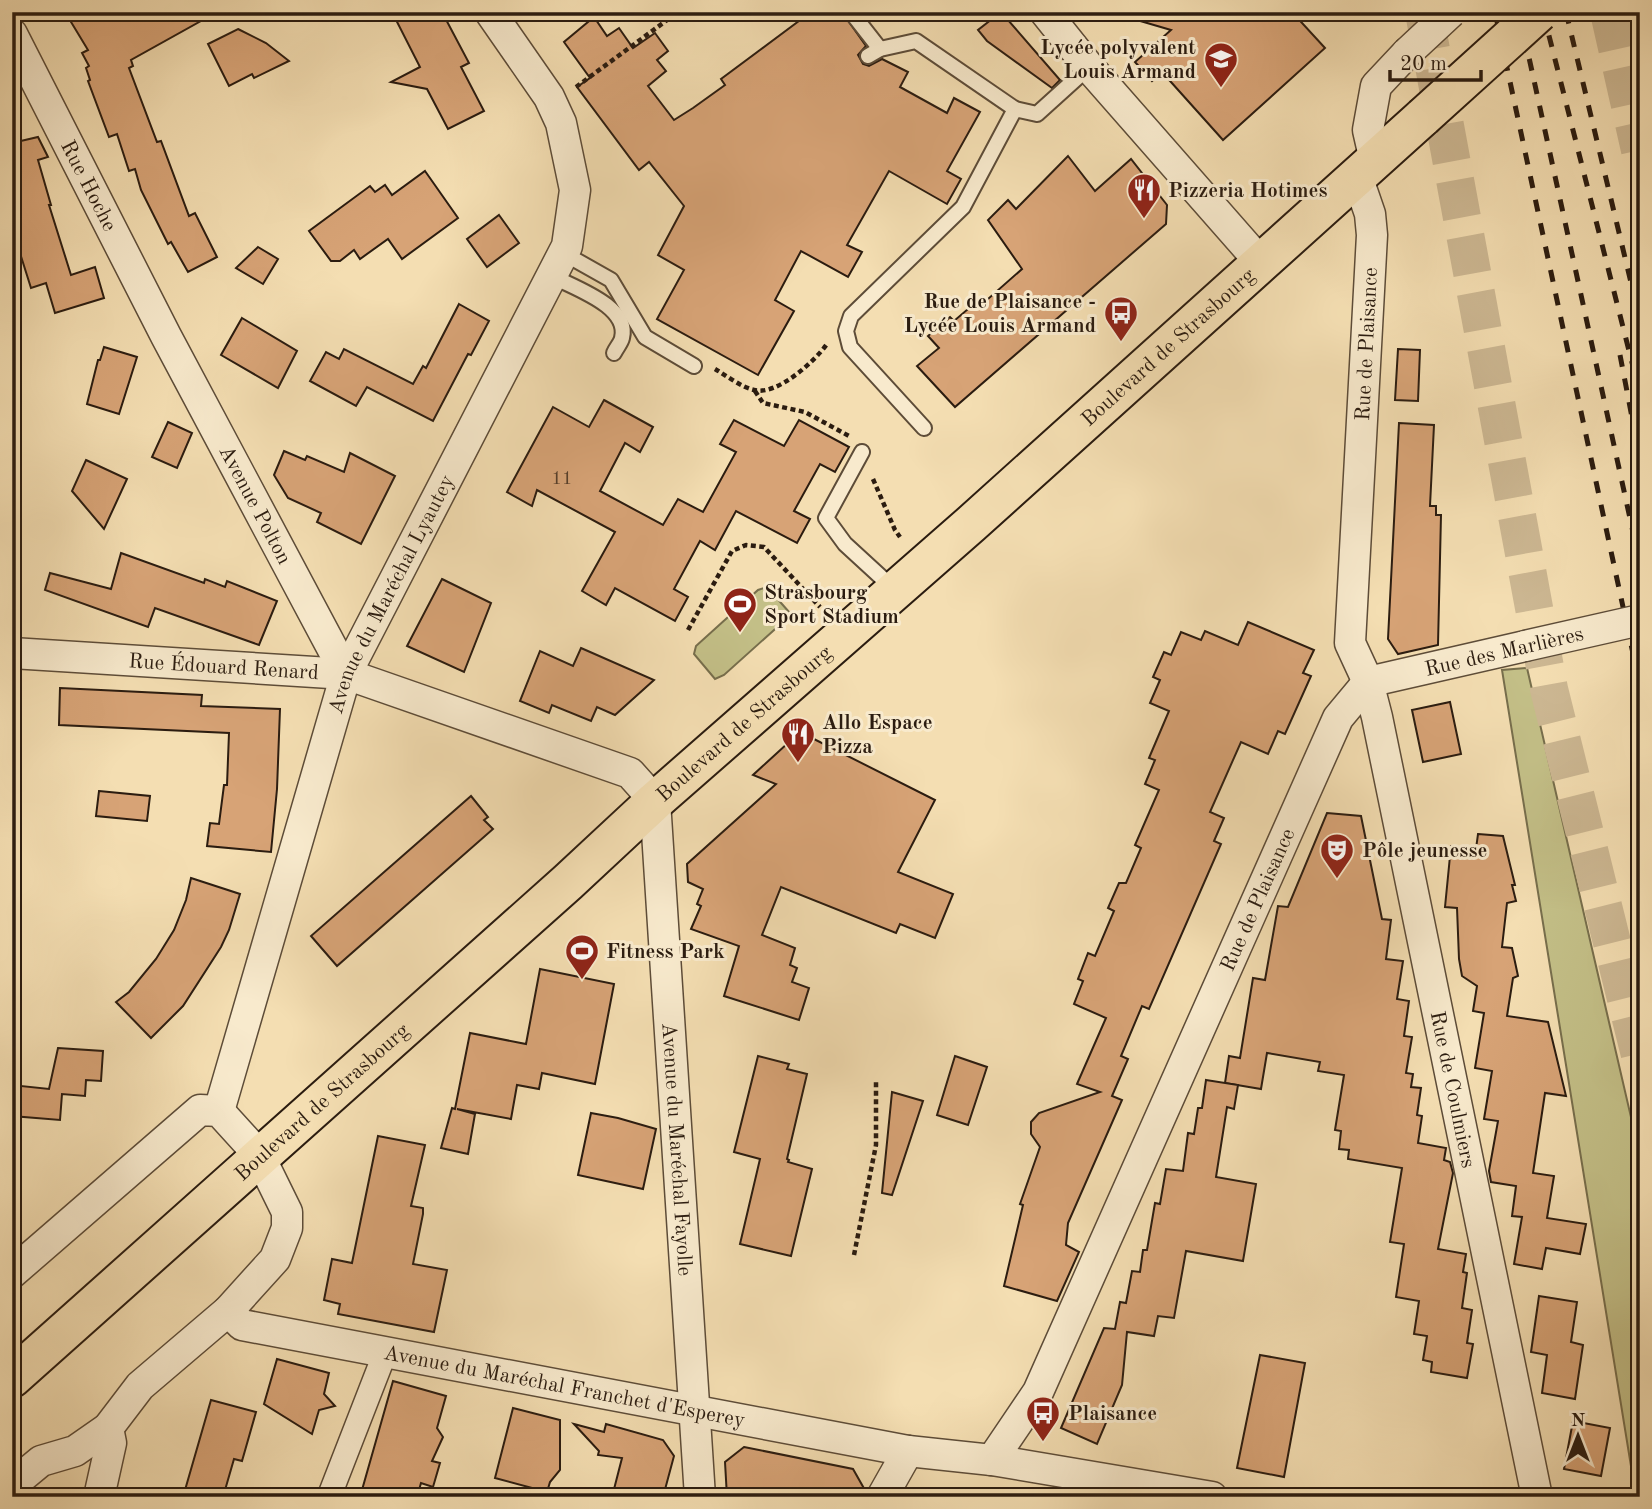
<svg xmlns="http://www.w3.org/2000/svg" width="1652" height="1509" font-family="'Old Standard TT',serif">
<rect width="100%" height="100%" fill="#f4deb2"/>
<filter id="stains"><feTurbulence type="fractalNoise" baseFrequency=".00286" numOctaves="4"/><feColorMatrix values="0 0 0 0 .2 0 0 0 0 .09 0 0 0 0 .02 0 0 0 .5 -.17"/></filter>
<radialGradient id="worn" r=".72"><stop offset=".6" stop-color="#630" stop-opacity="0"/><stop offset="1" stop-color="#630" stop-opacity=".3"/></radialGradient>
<g fill="#c3bf87" stroke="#776e4c" stroke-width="2">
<polygon points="767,587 789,612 784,621 724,675 715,679 694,654 696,646 758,590"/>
<polygon points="1527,668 1640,1156 1640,1497 1636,1497 1502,670"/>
</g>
<g fill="#d7a376" stroke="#2b1c10" stroke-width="2">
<polygon points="65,12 217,12 131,60 133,66 129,68 157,142 161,141 189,216 195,213 217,257 188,272 171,242 168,244 141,190 135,169 129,171 117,134 109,137 88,81 90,80 86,68 89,66 82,53 88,50"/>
<polygon points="392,12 442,12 469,63 461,67 484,111 448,129 427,89 391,82 420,67"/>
<polygon points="811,12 842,12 866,46 858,55 863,64 869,66 882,59 908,72 900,87 947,113 954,98 980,112 947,171 961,179 947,204 889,171 847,245 862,252 848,277 801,251 775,300 794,311 758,375 657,319 684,270 658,255 684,206 649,162 639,170 577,87 590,78 564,42 594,17 607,36 619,28 633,48 655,33 668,51 657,60 666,71 648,86 674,120 693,108 725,85 721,79"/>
<polygon points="1001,12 1060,80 1052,88 987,41 978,30"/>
<polygon points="1131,12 1292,12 1325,48 1223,140 1162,72 1152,81 1135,62 1171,30 1130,18"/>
<polygon points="238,29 266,43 289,61 254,78 252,74 229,86 208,44"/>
<polygon points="38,137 48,157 38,160 51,205 49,205 71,275 95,267 104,298 55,313 46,283 31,288 19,250 12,252 12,143"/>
<polygon points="1068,156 1095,191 1131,159 1167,205 1166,224 955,407 917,366 939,348 928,336 950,317 954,321 975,303 979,307 1022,269 988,220 1008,200 1016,209"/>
<polygon points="425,171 458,218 402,259 388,239 360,259 354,250 340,261 331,261 309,231 370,186 375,192 385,185 392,195"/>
<polygon points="499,215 519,243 487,267 467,239"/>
<polygon points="258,247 278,259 263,284 236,268"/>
<polygon points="459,304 489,321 471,355 468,354 433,421 367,387 356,406 310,381 326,352 339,359 344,349 413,384 423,366 426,368"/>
<polygon points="242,318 297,351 278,388 221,355"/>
<polygon points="104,347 137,357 119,414 87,404 98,360 100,360"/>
<polygon points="1398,349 1420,350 1418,401 1395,400"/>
<polygon points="604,400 653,427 640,452 625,443 600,491 663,525 678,499 703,512 736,452 720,444 734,420 784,446 799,420 849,447 835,472 820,464 794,511 810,519 797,543 736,511 715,550 700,541 674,589 688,597 675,621 615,588 606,605 582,591 615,532 537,490 532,506 507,492 553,407 589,427"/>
<polygon points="168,422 192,433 177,468 152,457"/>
<polygon points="1399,423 1434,425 1430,506 1436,506 1436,515 1441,515 1438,645 1398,654 1388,639"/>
<polygon points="284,451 305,460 307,456 344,472 350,453 395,476 361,544 317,522 321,513 288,498 274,475"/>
<polygon points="86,460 127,479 104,529 72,491"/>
<polygon points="121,553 204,583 205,579 225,587 227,581 277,601 259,645 155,608 148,627 45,590 50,573 111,589"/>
<polygon points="442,579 491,603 464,672 407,646"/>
<polygon points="1248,622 1314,650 1303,673 1311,676 1285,734 1278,731 1268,754 1241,742 1210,812 1224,818 1214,841 1221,844 1149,1009 1142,1006 1121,1056 1128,1059 1112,1096 1122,1100 1068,1223 1066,1245 1079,1252 1057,1301 1004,1286 1023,1205 1020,1204 1040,1147 1031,1134 1031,1122 1039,1113 1100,1092 1077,1084 1106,1018 1074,1004 1083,981 1078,979 1088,953 1095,956 1114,911 1108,908 1119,883 1126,883 1141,848 1135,845 1159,790 1145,784 1155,760 1149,758 1169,711 1150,703 1160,680 1153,677 1164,652 1171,655 1181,632 1201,640 1205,631 1238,645"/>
<polygon points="581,648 654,680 615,715 597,707 591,721 552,705 549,713 520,701 540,651 573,666"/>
<polygon points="60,688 202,695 201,706 280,709 277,789 271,852 207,846 210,823 219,824 224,785 227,785 229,733 59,725"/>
<polygon points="1450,702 1461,754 1423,762 1412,710"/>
<polygon points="800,732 935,800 898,872 953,894 935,938 900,924 896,933 781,887 762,935 795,948 790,965 797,968 792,982 809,988 799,1020 724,996 739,946 691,929 701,906 697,904 703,889 688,882 687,864 776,784 753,775"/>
<polygon points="99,791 150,796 147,821 96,816"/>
<polygon points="471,796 488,817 484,820 493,829 337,966 311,936"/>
<polygon points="1327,813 1361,816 1382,919 1391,920 1386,959 1403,961 1397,999 1409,1001 1404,1036 1412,1037 1406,1073 1413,1074 1411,1087 1421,1088 1417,1115 1422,1116 1418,1143 1446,1148 1444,1160 1450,1162 1453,1173 1438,1249 1466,1254 1463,1272 1467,1273 1462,1308 1472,1310 1467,1343 1473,1344 1467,1378 1431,1372 1432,1362 1423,1360 1427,1336 1414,1334 1419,1301 1396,1297 1404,1244 1390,1242 1402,1168 1348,1159 1349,1150 1339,1149 1341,1131 1335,1130 1344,1075 1318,1071 1320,1062 1267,1053 1261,1089 1225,1083 1229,1056 1240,1058 1253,978 1265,980 1278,906 1288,907"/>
<polygon points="1478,834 1503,836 1515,885 1512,885 1516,901 1507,903 1502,947 1512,948 1518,976 1513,978 1507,1016 1548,1022 1566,1096 1545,1093 1533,1173 1554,1176 1547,1218 1586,1224 1580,1254 1546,1248 1542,1269 1514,1264 1522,1217 1512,1216 1516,1186 1491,1182 1489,1171 1498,1121 1484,1119 1492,1071 1475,1068 1484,1013 1473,1011 1477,986 1462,976 1459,959 1457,908 1445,907 1451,846 1476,849"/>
<polygon points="191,878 240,894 229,930 221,947 183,1006 151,1038 116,1002 129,992 156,959 174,930 186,900"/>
<polygon points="540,969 614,984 595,1084 542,1073 539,1089 517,1085 511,1119 457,1109 475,1114 468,1154 441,1148 452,1108 455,1109 470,1033 526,1044"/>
<polygon points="58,1048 103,1051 101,1081 86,1080 85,1096 62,1094 60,1120 12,1116 12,1085 49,1089"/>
<polygon points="758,1056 789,1064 787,1069 807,1074 787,1159 789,1160 788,1162 812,1169 791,1256 740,1244 760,1159 734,1152"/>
<polygon points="955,1056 987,1067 968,1125 937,1115"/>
<polygon points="1206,1080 1238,1085 1234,1109 1227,1107 1216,1177 1256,1184 1243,1261 1186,1251 1174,1318 1158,1316 1154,1336 1127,1332 1122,1385 1097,1444 1061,1428 1104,1328 1115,1329 1120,1302 1126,1303 1132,1271 1140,1272 1143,1250 1147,1250 1155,1203 1160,1204 1166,1169 1183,1171 1188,1133 1194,1134 1198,1108 1202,1108"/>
<polygon points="892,1092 923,1101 892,1195 882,1193"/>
<polygon points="591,1113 618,1118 656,1129 643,1189 578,1175"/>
<polygon points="378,1136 425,1145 411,1206 423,1208 423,1214 413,1264 447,1270 434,1332 338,1314 340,1304 324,1300 332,1259 352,1263"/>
<polygon points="1539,1296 1577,1302 1571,1342 1583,1345 1575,1399 1542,1393 1547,1355 1531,1352"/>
<polygon points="1260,1355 1305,1363 1284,1477 1237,1468"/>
<polygon points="277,1359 329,1373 324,1394 335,1406 319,1410 312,1434 264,1404"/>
<polygon points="393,1381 446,1396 437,1428 443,1437 432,1461 440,1463 433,1487 421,1483 417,1497 360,1497"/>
<polygon points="211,1400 256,1412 242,1461 234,1459 223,1497 183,1497"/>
<polygon points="513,1408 560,1420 560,1470 550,1482 547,1492 495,1478"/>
<polygon points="1573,1421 1610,1428 1601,1476 1564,1469"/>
<polygon points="574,1424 604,1432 606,1424 663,1440 674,1456 663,1497 612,1497 622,1458 598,1455 599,1451"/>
<polygon points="744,1447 853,1469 866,1492 865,1497 727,1497 725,1462"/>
</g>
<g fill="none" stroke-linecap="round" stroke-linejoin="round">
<g stroke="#ccb792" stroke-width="38" stroke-dasharray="38 19" stroke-linecap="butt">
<polyline points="1424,12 1549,689 1640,1055"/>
<polyline points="1609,12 1640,150"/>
</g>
<g stroke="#5d4c38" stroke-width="18">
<g id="service">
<polyline points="851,12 880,49"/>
<polyline points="868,56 880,49 916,41 1015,109"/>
<polyline points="563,253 611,280 645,337 694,366"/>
<path d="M552,276C574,288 630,306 622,338C621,343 616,348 614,353"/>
<polyline points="924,428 850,347 846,331 851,316 963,207 1015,109 1037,114 1089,67"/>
<polyline points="862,452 826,518 845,544 894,589"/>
</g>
</g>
<g stroke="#5d4c38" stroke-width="26">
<polyline id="pedestrian" points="329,1497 385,1353"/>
</g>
<g stroke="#5d4c38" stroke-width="33">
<g id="minor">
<polyline points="1045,12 1089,67 1261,263"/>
<path id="s1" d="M12,34L166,336L346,674"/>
<polyline points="1375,161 1368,130 1376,86 1407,53"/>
<path id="s2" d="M1357,176L1370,214L1372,235L1350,643L1368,682L1377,717L1537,1497"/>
<path id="s3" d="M12,653L346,674L630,773L655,801L700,1497"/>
<polyline points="1368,682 1525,646"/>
<path id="s4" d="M219,1111L346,674L567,246L575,190L561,123L549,97L490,12"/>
<polyline points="12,1273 200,1110 219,1111 259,1155 287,1212 287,1228 275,1259 228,1311 140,1386 108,1428 75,1451 41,1461 12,1485"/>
<path id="s5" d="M228,1311L242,1325L908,1451L992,1460L1212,1497"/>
<path id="s6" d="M992,1460L1038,1392L1338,718L1368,682"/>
<polyline points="99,1497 111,1443 108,1428"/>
<polyline points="882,1497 908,1451"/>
</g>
</g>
<g stroke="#2b1c10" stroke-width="42">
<g id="primary">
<path id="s7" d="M12,1378L568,882L655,801L971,524L1423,117"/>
</g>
</g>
<g stroke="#2b1c10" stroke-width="4.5" stroke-dasharray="5 3.5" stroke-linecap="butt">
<polyline points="576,87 678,12"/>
<path d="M715,369C727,376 741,387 754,390C777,396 815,361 827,344"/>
<polyline points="755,391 763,403 805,412 849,436"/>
<polyline points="873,479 895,530 900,537"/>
<polyline points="688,630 732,551 746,545 764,547 820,607"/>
<polyline points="854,1255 876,1145 876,1082"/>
</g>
<use href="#service" stroke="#f8eacd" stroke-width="14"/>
<use href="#pedestrian" stroke="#f8eacd" stroke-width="23"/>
<use href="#minor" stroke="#f8eacd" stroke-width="30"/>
<use href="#primary" stroke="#f4deb2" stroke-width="38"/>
<g stroke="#2b1c10" stroke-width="5" stroke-dasharray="12 12" stroke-linecap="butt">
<polyline points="1495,12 1640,686"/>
<polyline points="1519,12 1640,564"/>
<polyline points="1543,12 1640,394"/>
<polyline points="1566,12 1640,320"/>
<polyline points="1620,355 1640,459"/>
</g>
<g stroke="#5d4c38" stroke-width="33" stroke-linecap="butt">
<g id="minor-bridge">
<polyline points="1407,53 1451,12"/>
<polyline points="1525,646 1640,620"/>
</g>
</g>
<g stroke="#2b1c10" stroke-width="42" stroke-linecap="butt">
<polyline id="primary-bridge" points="1423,117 1539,12"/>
</g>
<use href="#minor-bridge" stroke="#f8eacd" stroke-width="30"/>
<use href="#primary-bridge" stroke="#f4deb2" stroke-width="38"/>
</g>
<defs>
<g id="school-pin" transform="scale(1.75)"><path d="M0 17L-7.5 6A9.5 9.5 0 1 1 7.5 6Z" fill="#8f2418" stroke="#f8eacd"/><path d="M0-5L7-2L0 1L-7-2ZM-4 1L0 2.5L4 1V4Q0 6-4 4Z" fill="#fff"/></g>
<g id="restaurant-pin" transform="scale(1.75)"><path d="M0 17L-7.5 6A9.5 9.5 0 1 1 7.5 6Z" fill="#8f2418" stroke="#f8eacd"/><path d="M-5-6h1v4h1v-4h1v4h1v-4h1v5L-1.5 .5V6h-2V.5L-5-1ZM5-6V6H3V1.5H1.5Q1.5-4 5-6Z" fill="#fff"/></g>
<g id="bus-pin" transform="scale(1.75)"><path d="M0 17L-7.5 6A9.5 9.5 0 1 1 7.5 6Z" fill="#8f2418" stroke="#f8eacd"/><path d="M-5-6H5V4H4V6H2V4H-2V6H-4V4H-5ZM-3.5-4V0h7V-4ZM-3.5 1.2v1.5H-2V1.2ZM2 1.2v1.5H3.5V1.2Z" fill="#fff"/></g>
<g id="stadium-pin" transform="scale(1.75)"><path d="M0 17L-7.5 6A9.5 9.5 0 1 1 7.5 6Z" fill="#8f2418" stroke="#f8eacd"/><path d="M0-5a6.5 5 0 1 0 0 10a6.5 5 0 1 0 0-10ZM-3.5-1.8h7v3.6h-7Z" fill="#fff"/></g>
<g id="theatre-pin" transform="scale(1.75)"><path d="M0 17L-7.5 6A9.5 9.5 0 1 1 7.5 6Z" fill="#8f2418" stroke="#f8eacd"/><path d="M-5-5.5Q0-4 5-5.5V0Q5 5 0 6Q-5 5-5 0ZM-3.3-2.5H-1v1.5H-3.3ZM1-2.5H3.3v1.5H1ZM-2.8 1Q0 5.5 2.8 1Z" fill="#fff"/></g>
</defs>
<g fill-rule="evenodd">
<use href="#school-pin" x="1221" y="59"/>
<use href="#restaurant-pin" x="1144" y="190"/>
<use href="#bus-pin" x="1121" y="313"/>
<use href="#stadium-pin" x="740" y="604"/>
<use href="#restaurant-pin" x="798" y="734"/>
<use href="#theatre-pin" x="1337" y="850"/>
<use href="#stadium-pin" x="582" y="951"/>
<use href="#bus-pin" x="1043" y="1413"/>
</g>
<g text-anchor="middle" stroke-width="6" stroke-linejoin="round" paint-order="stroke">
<g font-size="18" fill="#563e2a">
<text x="562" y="484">11</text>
</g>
<g font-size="21" font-weight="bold" fill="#2b1c10" stroke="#f8eacd" text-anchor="start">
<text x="1196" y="54" text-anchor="end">Lycée polyvalent<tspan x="1196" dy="24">Louis Armand</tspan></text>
<text x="1168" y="197">Pizzeria Hotimes</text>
<text x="1096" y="308" text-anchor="end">Rue de Plaisance -<tspan x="1096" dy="24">Lycée Louis Armand</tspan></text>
<text x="764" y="599">Strasbourg<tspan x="764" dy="24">Sport Stadium</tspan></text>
<text x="822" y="729">Allo Espace<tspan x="822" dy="24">Pizza</tspan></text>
<text x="1362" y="857">Pôle jeunesse</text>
<text x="606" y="958">Fitness Park</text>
<text x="1068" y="1420">Plaisance</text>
</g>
<g font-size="21" fill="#2b1c10" stroke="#f8eacd">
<text dy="7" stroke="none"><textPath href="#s1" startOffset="170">Rue Hoche</textPath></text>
<text transform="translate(1366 344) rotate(-87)" y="7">Rue de Plaisance</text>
<text dy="7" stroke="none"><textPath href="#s7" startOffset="1549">Boulevard de Strasbourg</textPath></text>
<text dy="7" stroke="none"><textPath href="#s1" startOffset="530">Avenue Polton</textPath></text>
<text dy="7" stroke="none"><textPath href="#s4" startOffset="546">Avenue du Maréchal Lyautey</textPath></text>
<text transform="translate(1504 651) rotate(-13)" y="7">Rue des Marlières</text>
<text dy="7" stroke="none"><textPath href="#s3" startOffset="212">Rue Édouard Renard</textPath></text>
<text dy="7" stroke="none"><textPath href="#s7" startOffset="982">Boulevard de Strasbourg</textPath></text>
<text dy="7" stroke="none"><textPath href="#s6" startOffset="621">Rue de Plaisance</textPath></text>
<text dy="7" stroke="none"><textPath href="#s2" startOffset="929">Rue de Coulmiers</textPath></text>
<text dy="7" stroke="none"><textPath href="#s7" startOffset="415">Boulevard de Strasbourg</textPath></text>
<text dy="7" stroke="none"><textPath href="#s3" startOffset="1022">Avenue du Maréchal Fayolle</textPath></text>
<text dy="7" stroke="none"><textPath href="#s5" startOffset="348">Avenue du Maréchal Franchet d'Esperey</textPath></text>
</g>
</g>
<rect width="1652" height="1509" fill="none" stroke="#f4deb2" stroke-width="42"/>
<rect x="14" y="14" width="1624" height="1481" fill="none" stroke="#2b1c10" stroke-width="3.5"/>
<rect x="21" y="21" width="1610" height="1467" fill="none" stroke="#2b1c10" stroke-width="2"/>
<g transform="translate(1578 1436)" stroke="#f8eacd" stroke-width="5" paint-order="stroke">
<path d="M0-5L12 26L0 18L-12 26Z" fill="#2b1c10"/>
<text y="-10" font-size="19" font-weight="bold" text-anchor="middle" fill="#2b1c10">N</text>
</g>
<path d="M1390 70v10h91v-10" fill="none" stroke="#2b1c10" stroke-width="3.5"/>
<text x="1400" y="70" font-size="21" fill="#2b1c10" stroke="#f8eacd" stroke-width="5" paint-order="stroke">20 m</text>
<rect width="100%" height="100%" filter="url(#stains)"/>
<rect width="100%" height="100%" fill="url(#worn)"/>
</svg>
